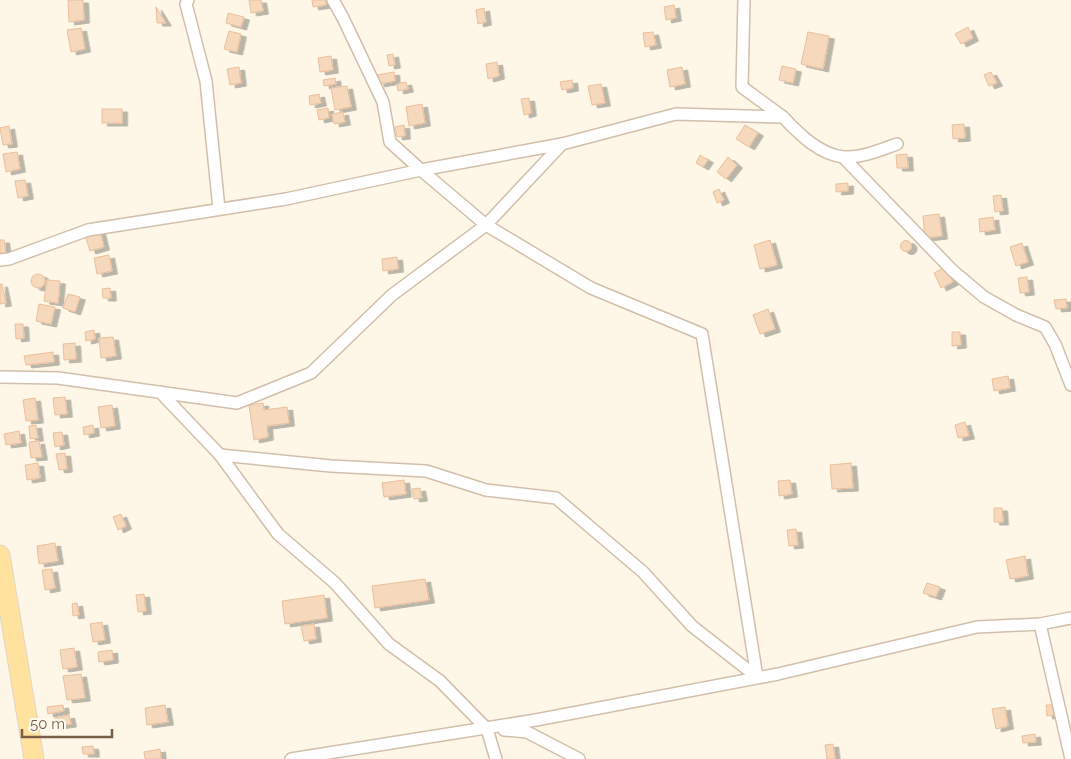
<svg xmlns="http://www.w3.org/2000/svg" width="1071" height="759" font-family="Raleway,sans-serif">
<defs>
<filter id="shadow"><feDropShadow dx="5.5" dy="3" stdDeviation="0" flood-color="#0004"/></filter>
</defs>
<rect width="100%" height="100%" fill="#fef7e7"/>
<g fill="#f6d8bc" stroke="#ebbf9b" filter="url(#shadow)">
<polygon points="68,0 83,0 84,20 69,22"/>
<polygon points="249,0 261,0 263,11 251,13"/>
<polygon points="312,0 326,0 326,5 313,7"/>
<polygon points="674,5 676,18 666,20 664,7"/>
<polygon points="156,7 166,23 157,23"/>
<polygon points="484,8 486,22 478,24 476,10"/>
<polygon points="228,13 244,17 241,27 226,23"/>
<polygon points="968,27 973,38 961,44 955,34"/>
<polygon points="81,28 85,49 71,52 67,30"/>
<polygon points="229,31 241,34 237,52 224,49"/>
<polygon points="653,32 656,45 645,47 643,33"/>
<polygon points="808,32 829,36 823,69 801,64"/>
<polygon points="393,54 395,65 389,66 387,55"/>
<polygon points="331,56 333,70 320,72 318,58"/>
<polygon points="497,62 499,76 488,79 486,64"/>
<polygon points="782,66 796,69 793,83 779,80"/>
<polygon points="239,67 241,83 230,85 227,69"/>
<polygon points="682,67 685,84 670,87 667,70"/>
<polygon points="394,72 395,81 379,84 377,75"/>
<polygon points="991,72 997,83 989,86 984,75"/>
<polygon points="335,78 336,84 324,86 323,80"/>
<polygon points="572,80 573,88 562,90 560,82"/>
<polygon points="406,82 408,89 398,91 397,84"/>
<polygon points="601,84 605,103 592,105 588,86"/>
<polygon points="347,86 351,107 335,110 331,88"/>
<polygon points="319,94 321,103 310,105 309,96"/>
<polygon points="529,98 531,113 524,115 521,99"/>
<polygon points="422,104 425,123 409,126 406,107"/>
<polygon points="328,108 329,118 319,120 317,110"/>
<rect x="102" y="109" width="20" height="14"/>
<polygon points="343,112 345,122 334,124 332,114"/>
<polygon points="964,124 965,138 953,139 952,125"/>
<polygon points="404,125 405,136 397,137 395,127"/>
<polygon points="745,125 758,133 749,147 736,139"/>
<polygon points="9,126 12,144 3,145 0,128"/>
<polygon points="17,152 20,169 6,172 3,154"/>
<polygon points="907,154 908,168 897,168 896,155"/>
<polygon points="700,155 708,160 703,167 696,163"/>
<polygon points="728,157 737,165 726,179 717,172"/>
<polygon points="25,180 28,196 18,198 15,181"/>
<polygon points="848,183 848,191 836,192 836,184"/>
<polygon points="719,189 724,200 717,203 713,192"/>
<polygon points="1001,195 1003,211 995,212 993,196"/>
<polygon points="939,214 942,236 925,238 923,216"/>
<polygon points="993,217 995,230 980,232 979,219"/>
<polygon points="100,231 104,247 90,251 85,235"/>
<polygon points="0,240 4,240 6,254 0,255"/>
<polygon points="770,240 777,265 760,269 754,245"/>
<circle cx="906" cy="246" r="5.5"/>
<polygon points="1022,243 1028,262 1016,266 1010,247"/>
<polygon points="109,255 112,271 97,274 94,258"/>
<polygon points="397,257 398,269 383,271 382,259"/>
<polygon points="945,267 953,282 941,288 934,273"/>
<circle cx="38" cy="281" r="7"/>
<polygon points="1027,277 1029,292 1020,293 1018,278"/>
<polygon points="47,280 60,281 58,303 44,301"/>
<polygon points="0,284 2,284 6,303 0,304"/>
<polygon points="110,288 111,298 103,298 102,289"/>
<polygon points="68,294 80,297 75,312 63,308"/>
<polygon points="1066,299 1067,308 1056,309 1054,300"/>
<polygon points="39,304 55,307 51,324 36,321"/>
<polygon points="768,309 775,329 760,334 753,315"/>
<polygon points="15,324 23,324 24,338 16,339"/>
<polygon points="94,330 95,339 86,341 85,332"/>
<polygon points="952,332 960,332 961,345 952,346"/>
<polygon points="113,337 116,356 101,358 99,338"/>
<polygon points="75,343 76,359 64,360 63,344"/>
<polygon points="53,352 54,362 26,365 24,356"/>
<polygon points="1008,376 1010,388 994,391 992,379"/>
<polygon points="65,397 67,414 55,415 53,398"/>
<polygon points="35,398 38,420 26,421 23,400"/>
<polygon points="263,403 264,410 287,407 289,423 267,426 268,437 254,440 249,405"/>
<polygon points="112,405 115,426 101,428 98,407"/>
<polygon points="965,422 969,436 958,438 955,425"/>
<polygon points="36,425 38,438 30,439 29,426"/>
<polygon points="93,425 94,433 84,435 83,427"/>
<polygon points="19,431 21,443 6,445 4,434"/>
<polygon points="62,432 64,445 55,447 53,433"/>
<polygon points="39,441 42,457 31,458 29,442"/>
<polygon points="65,453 67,469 59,470 56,454"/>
<polygon points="38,463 40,478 27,480 25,465"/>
<polygon points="851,463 853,488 832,489 830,465"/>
<polygon points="404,480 406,494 384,497 382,483"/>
<polygon points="790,480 792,494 779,496 778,481"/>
<polygon points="420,488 422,498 414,499 412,489"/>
<polygon points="994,508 1002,508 1003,522 994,522"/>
<polygon points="121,514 126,526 118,530 113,517"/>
<polygon points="796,529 798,545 789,546 787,530"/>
<polygon points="55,543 58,561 39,564 37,546"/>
<polygon points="1025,556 1028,576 1010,579 1006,560"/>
<polygon points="52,569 55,588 45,590 42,570"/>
<polygon points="425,579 429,600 375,608 372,586"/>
<polygon points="927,583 940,587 936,597 923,593"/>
<polygon points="144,594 146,611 138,612 136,595"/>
<polygon points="324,595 327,618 285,624 282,601"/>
<polygon points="77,603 79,615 73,616 72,604"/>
<polygon points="102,622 105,640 93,642 90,624"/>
<polygon points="314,624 316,639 304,641 301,626"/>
<polygon points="74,648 77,667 63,669 60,650"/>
<polygon points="112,650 113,660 99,662 98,652"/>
<polygon points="81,674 85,698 67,700 63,676"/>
<polygon points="63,705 64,711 48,714 47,707"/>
<polygon points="165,705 168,722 147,725 145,708"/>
<polygon points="1046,705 1053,705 1054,715 1047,716"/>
<polygon points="1005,707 1008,726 996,729 992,709"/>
<polygon points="69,715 71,724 56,726 55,718"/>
<polygon points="1035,734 1036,742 1023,743 1022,736"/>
<polygon points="833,744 835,759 827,759 825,745"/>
<polygon points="93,746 94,754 83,754 82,747"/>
<polygon points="160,749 161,759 145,759 144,752"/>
</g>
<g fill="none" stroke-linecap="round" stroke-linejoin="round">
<g stroke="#d2bfab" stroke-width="14">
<g id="street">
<polyline points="188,0 186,4 206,81 219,209"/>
<polyline points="333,0 343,18 383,102 390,142 421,170 562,144"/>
<polyline points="744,0 742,87 783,117"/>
<polyline points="843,157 952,270 984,297 1016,315 1045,327 1055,344 1071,385"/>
<polyline points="0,260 9,259 88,230 286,199 421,170 486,225 591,288 702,334 757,677 692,626 643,572 556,498 486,490 426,471 331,466 220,455"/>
<path d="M0,377L58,378L237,403L311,373L392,295L486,225L562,144L676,114L783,117C799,134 820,155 844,157C862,158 880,150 897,144"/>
<polyline points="160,392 220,455 278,534 335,583 389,644 440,681 487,729 496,759"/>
<polyline points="1040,624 1071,759"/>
<polyline points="504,730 527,732 579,759"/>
<polyline points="291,759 536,720 778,674 977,627 1040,624 1071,618"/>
</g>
</g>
<g stroke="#ddd5cf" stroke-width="21">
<polyline id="primary" points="0,555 34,759"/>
</g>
<use href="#street" stroke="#fff" stroke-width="11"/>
<use href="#primary" stroke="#ffe29d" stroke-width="19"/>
</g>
<path d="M22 729v8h90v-8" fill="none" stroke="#7b5e48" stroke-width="2.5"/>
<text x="30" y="729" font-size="15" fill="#7b5e48" stroke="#fffaef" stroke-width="4" paint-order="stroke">50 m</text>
</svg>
